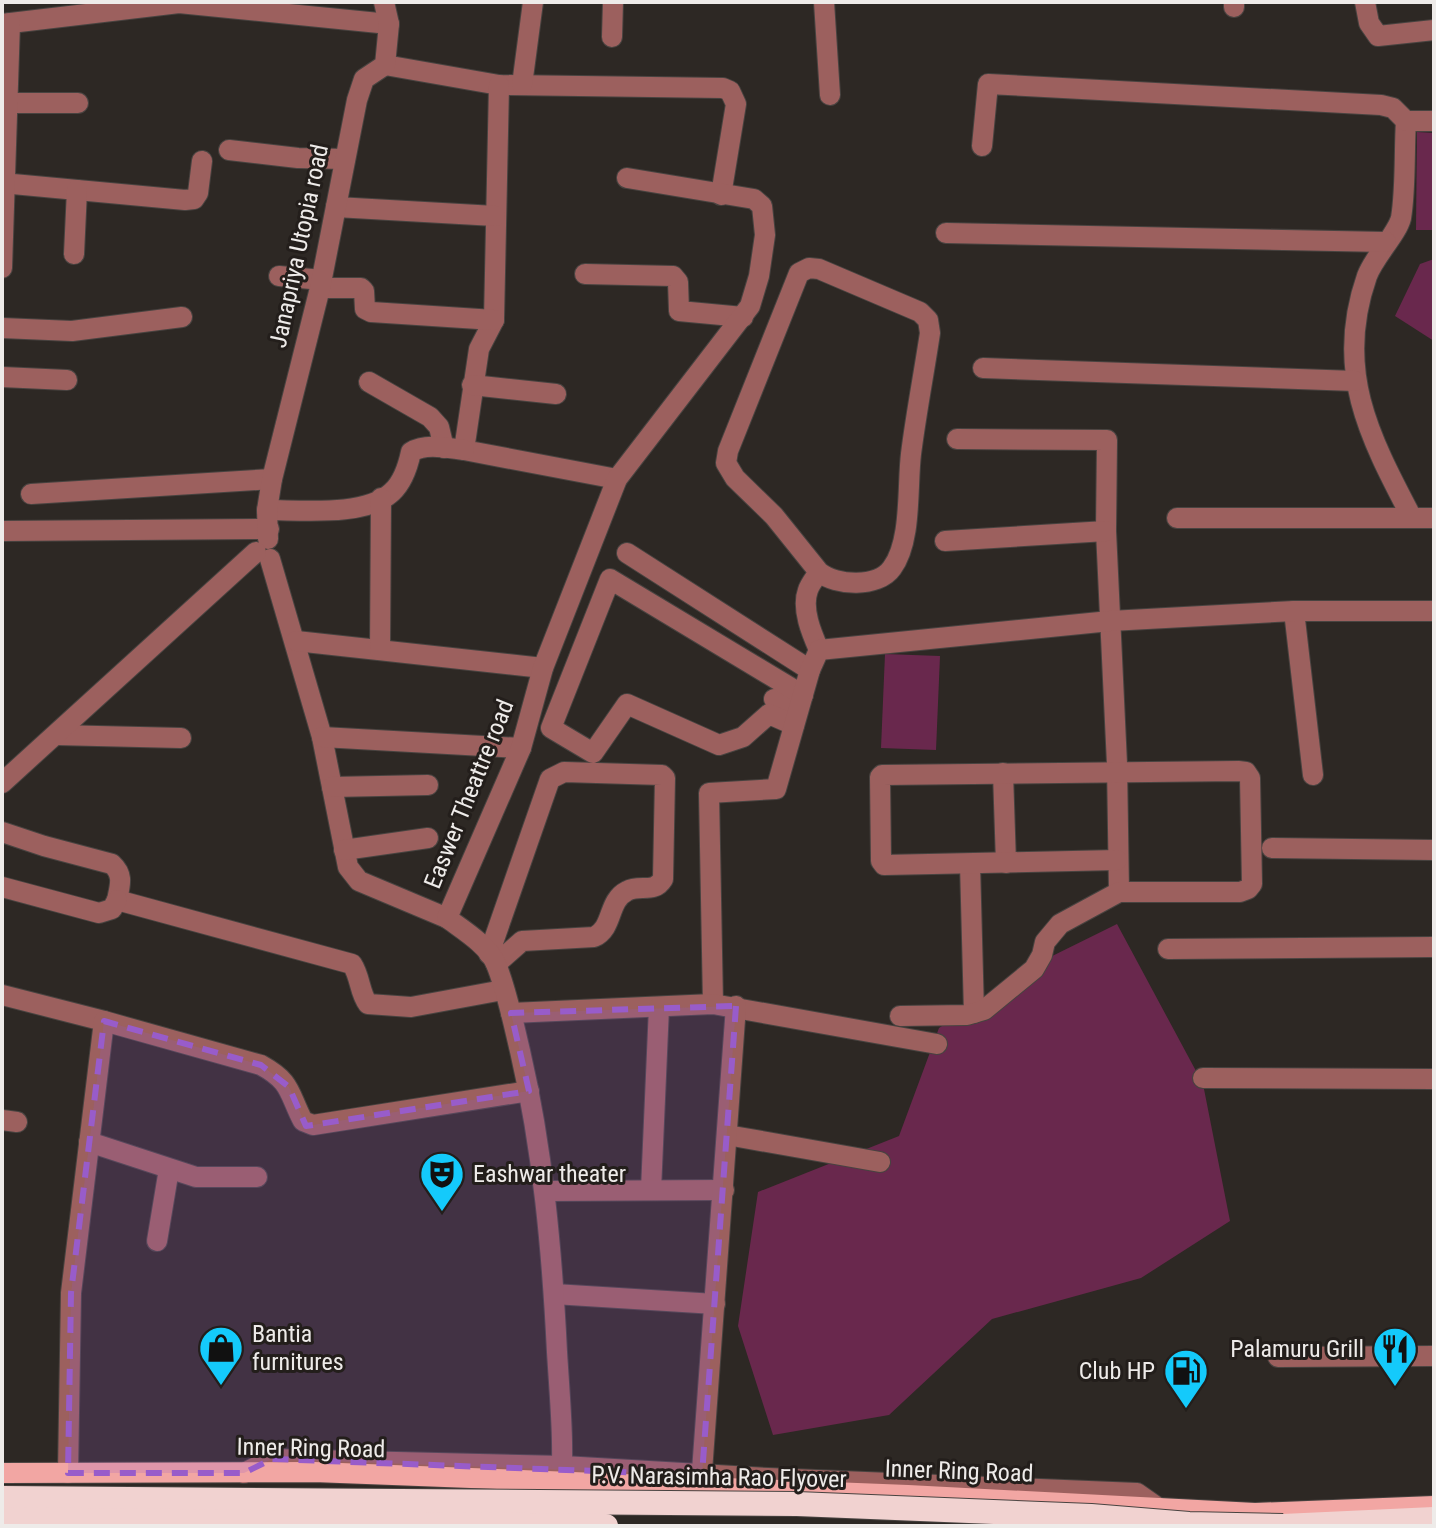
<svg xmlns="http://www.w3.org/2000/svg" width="1436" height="1528" font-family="'Roboto Condensed',sans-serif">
<rect width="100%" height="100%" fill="#2d2824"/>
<g fill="#69284d">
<polygon points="1417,132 1434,133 1434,230 1416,230"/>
<polygon points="1434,259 1434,341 1395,316 1420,264"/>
<polygon points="885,654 940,656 936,750 881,748"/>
<polygon points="1117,924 1203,1084 1230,1221 1141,1278 992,1319 889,1415 773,1435 738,1326 758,1192 899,1136 939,1028 1034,965"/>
</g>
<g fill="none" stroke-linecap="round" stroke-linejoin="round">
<g stroke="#484340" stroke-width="22">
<g id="minor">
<polyline points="824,2 830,95"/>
<polyline points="1234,2 1234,7"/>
<polyline points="1365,2 1369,23 1378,36 1434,30"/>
<polyline points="2,24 179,3 389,24"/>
<polyline points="612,37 613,2"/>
<polyline points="385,65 499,85 723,88 730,91 736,104 721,195"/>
<polyline points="499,85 494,320 479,349 464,450 617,479"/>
<polyline points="522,85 533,2"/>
<polyline points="6,103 78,103"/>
<path d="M1406,121C1404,151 1406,188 1401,218C1397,234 1374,257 1367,276C1334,370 1369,436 1412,518"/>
<polyline points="982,146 988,84 1381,105 1393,108 1406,121 1434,121"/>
<polyline points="229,150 298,158 345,159"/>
<polyline points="2,183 185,200 194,199 198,193 202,161"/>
<polyline points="336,207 495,216"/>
<polyline points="946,233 1386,242"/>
<polyline points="74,254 77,190"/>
<polyline points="2,268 10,23"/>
<polyline points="585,274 673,276 678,282 679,311 743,317"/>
<polyline points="279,276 322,280"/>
<polyline points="320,288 361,288 364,291 365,309 371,312 494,320"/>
<polyline points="2,328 72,331 182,317"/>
<polyline points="983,368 1355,381"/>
<polyline points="2,377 67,380"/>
<polyline points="369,382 430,417 439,427 444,448"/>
<polyline points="472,385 556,394"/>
<polyline points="957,439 1107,440 1106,531 1117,764 1119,892"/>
<polyline points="31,494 272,479"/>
<path d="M267,510C302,510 366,517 392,492C403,482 408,466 411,452C426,443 447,448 464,450"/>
<polyline points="1177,518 1434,518"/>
<polyline points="2,531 269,529"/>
<polyline points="268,539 267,510 272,479 320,288 357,100 364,79 385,65 389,24 384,2"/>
<polyline points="945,541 1106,531"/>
<polyline points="627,553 810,670"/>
<polyline points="270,559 322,737 348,867 359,881 447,918"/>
<path d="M819,572L774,516L735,478L726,463L728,451L799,273L809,268L819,269L920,312L928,320L930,333C924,373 916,414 911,454C907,487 912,541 892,568C878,588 836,586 819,572C815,578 810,584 808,590C801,609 812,634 819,650"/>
<polyline points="1294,611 1313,775"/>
<polyline points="296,641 543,668"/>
<polyline points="380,650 381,498"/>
<polyline points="774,699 798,710"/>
<polyline points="794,725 769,714 743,737 719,745 627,704 593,753 551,728 610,579 803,695"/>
<polyline points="56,735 181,738"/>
<polyline points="322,737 521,748"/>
<polyline points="1003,773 1006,863"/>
<polyline points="2,783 256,552"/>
<polyline points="332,787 428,785"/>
<path d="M2,832L44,846L112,864C124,875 120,885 117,900L352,964C361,978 359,992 368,1004L411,1007L503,990"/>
<polyline points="1272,848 1434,850"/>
<polyline points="344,850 428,838"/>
<polyline points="970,864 974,1013"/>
<polyline points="2,887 99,913 112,909 117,900"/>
<polyline points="1168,949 1434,947"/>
<path d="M489,954L550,779L564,772L662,775L665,778L663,879C654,894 640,884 627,891C607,901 614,928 594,937L522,941L496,964"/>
<path d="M2,995L104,1021L261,1065C292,1082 288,1092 303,1121L313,1125L529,1091"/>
<polyline points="713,1004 709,793 776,789 810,670 819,650 1110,621 1294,611 1434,611"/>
<polyline points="511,1013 713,1004 937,1044"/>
<polyline points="900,1016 967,1015 984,1010 1034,969 1042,955 1045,942 1060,924 1119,892 1240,892 1248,889 1252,884 1250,778 1246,772 1238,771 882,775 880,777 881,861 884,865 1117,860"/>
<polyline points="1203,1078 1434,1079"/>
<polyline points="2,1120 17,1122"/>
<polyline points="727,1135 880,1162"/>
<polyline points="89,1142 196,1177 257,1177"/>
<polyline points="651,1190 659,1007"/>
<polyline points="545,1191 724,1190"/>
<polyline points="157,1241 169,1169"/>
<polyline points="554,1294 715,1304"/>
<polyline points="1278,1357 1434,1356"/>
<polyline points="68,1473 71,1293 104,1021"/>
<polyline points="244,1473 272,1459 563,1466 768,1478 1137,1493 1157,1507"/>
<polyline points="701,1485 736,1006"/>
<path d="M560,1498C565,1450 560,1401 557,1352C552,1251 543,1150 520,1051C513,1022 507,991 496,964C488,945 463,930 447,918L521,748L543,668L617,479L750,306L759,276L765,235L762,206L754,199L627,178"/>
</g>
</g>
<g stroke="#484340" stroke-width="22">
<polyline id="major" points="2,1473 314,1472 908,1495 1255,1513 1434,1506"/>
</g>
<g stroke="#484340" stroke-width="26">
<polyline id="highway" points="1283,1526 1434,1519"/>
</g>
<use href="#minor" stroke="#9c605e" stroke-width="20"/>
<use href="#major" stroke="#f2a6a3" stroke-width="20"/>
<use href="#highway" stroke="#f1d2d0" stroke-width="24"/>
<g stroke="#484340" stroke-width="26" stroke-linecap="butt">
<g id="highway-bridge">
<polyline points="2,1498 797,1504 1091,1516 1189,1524 1283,1526"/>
<polyline points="2,1519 606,1526"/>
</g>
</g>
<use href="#highway-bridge" stroke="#f1d2d0" stroke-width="24"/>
</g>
<path fill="#985cca" fill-opacity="0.2" stroke="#985cca" stroke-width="6" stroke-dasharray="16 10" stroke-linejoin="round" d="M736,1006L702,1475L272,1459L244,1473H68L71,1293L104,1021L261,1065L289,1087L306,1126L529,1091L511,1013Z"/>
<defs>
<g id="theatre-pin" transform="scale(2.3)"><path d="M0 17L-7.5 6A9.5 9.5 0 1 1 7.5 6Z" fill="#14cafb" stroke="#231e1b"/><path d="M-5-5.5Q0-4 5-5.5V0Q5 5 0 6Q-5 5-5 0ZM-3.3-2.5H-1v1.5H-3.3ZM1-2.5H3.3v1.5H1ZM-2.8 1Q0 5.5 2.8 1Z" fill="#111"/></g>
<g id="shop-pin" transform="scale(2.3)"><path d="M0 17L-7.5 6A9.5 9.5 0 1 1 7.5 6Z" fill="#14cafb" stroke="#231e1b"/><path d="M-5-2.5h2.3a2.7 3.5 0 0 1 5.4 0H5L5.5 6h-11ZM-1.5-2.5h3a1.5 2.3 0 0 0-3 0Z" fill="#111"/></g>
<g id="restaurant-pin" transform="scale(2.3)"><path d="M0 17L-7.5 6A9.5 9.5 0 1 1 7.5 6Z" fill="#14cafb" stroke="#231e1b"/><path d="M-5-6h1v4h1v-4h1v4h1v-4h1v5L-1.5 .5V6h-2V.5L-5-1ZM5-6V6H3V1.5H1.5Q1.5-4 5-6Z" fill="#111"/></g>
<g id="fuel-pin" transform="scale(2.3)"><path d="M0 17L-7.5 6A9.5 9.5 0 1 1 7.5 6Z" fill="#14cafb" stroke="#231e1b"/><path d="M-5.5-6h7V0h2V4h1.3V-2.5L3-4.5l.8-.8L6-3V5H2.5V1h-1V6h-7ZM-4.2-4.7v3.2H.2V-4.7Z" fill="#111"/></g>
</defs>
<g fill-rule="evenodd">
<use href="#theatre-pin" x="442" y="1174"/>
<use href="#shop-pin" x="221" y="1348"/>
<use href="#restaurant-pin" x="1395" y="1349"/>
<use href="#fuel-pin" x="1186" y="1371"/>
</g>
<g text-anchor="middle" stroke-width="6" stroke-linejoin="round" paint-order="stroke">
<g font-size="24" fill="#eeebe9" stroke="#231e1b">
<text transform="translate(299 246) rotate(-78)" y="8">Janapriya Utopia road</text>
<text transform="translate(469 794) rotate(-68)" y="8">Easwer Theattre road</text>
<text transform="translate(311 1448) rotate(1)" y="8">Inner Ring Road</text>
<text transform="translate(959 1471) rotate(2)" y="8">Inner Ring Road</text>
<text transform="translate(719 1477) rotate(1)" y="8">P.V. Narasimha Rao Flyover</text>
</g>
<g font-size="24" fill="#eeebe9" stroke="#231e1b" text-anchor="start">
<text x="473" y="1182">Eashwar theater</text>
<text x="252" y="1342">Bantia<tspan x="252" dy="28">furnitures</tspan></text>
<text x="1364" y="1357" text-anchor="end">Palamuru Grill</text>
<text x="1155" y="1379" text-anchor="end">Club HP</text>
</g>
</g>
<rect width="1436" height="1528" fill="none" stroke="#eeebe9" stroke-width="8"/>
</svg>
